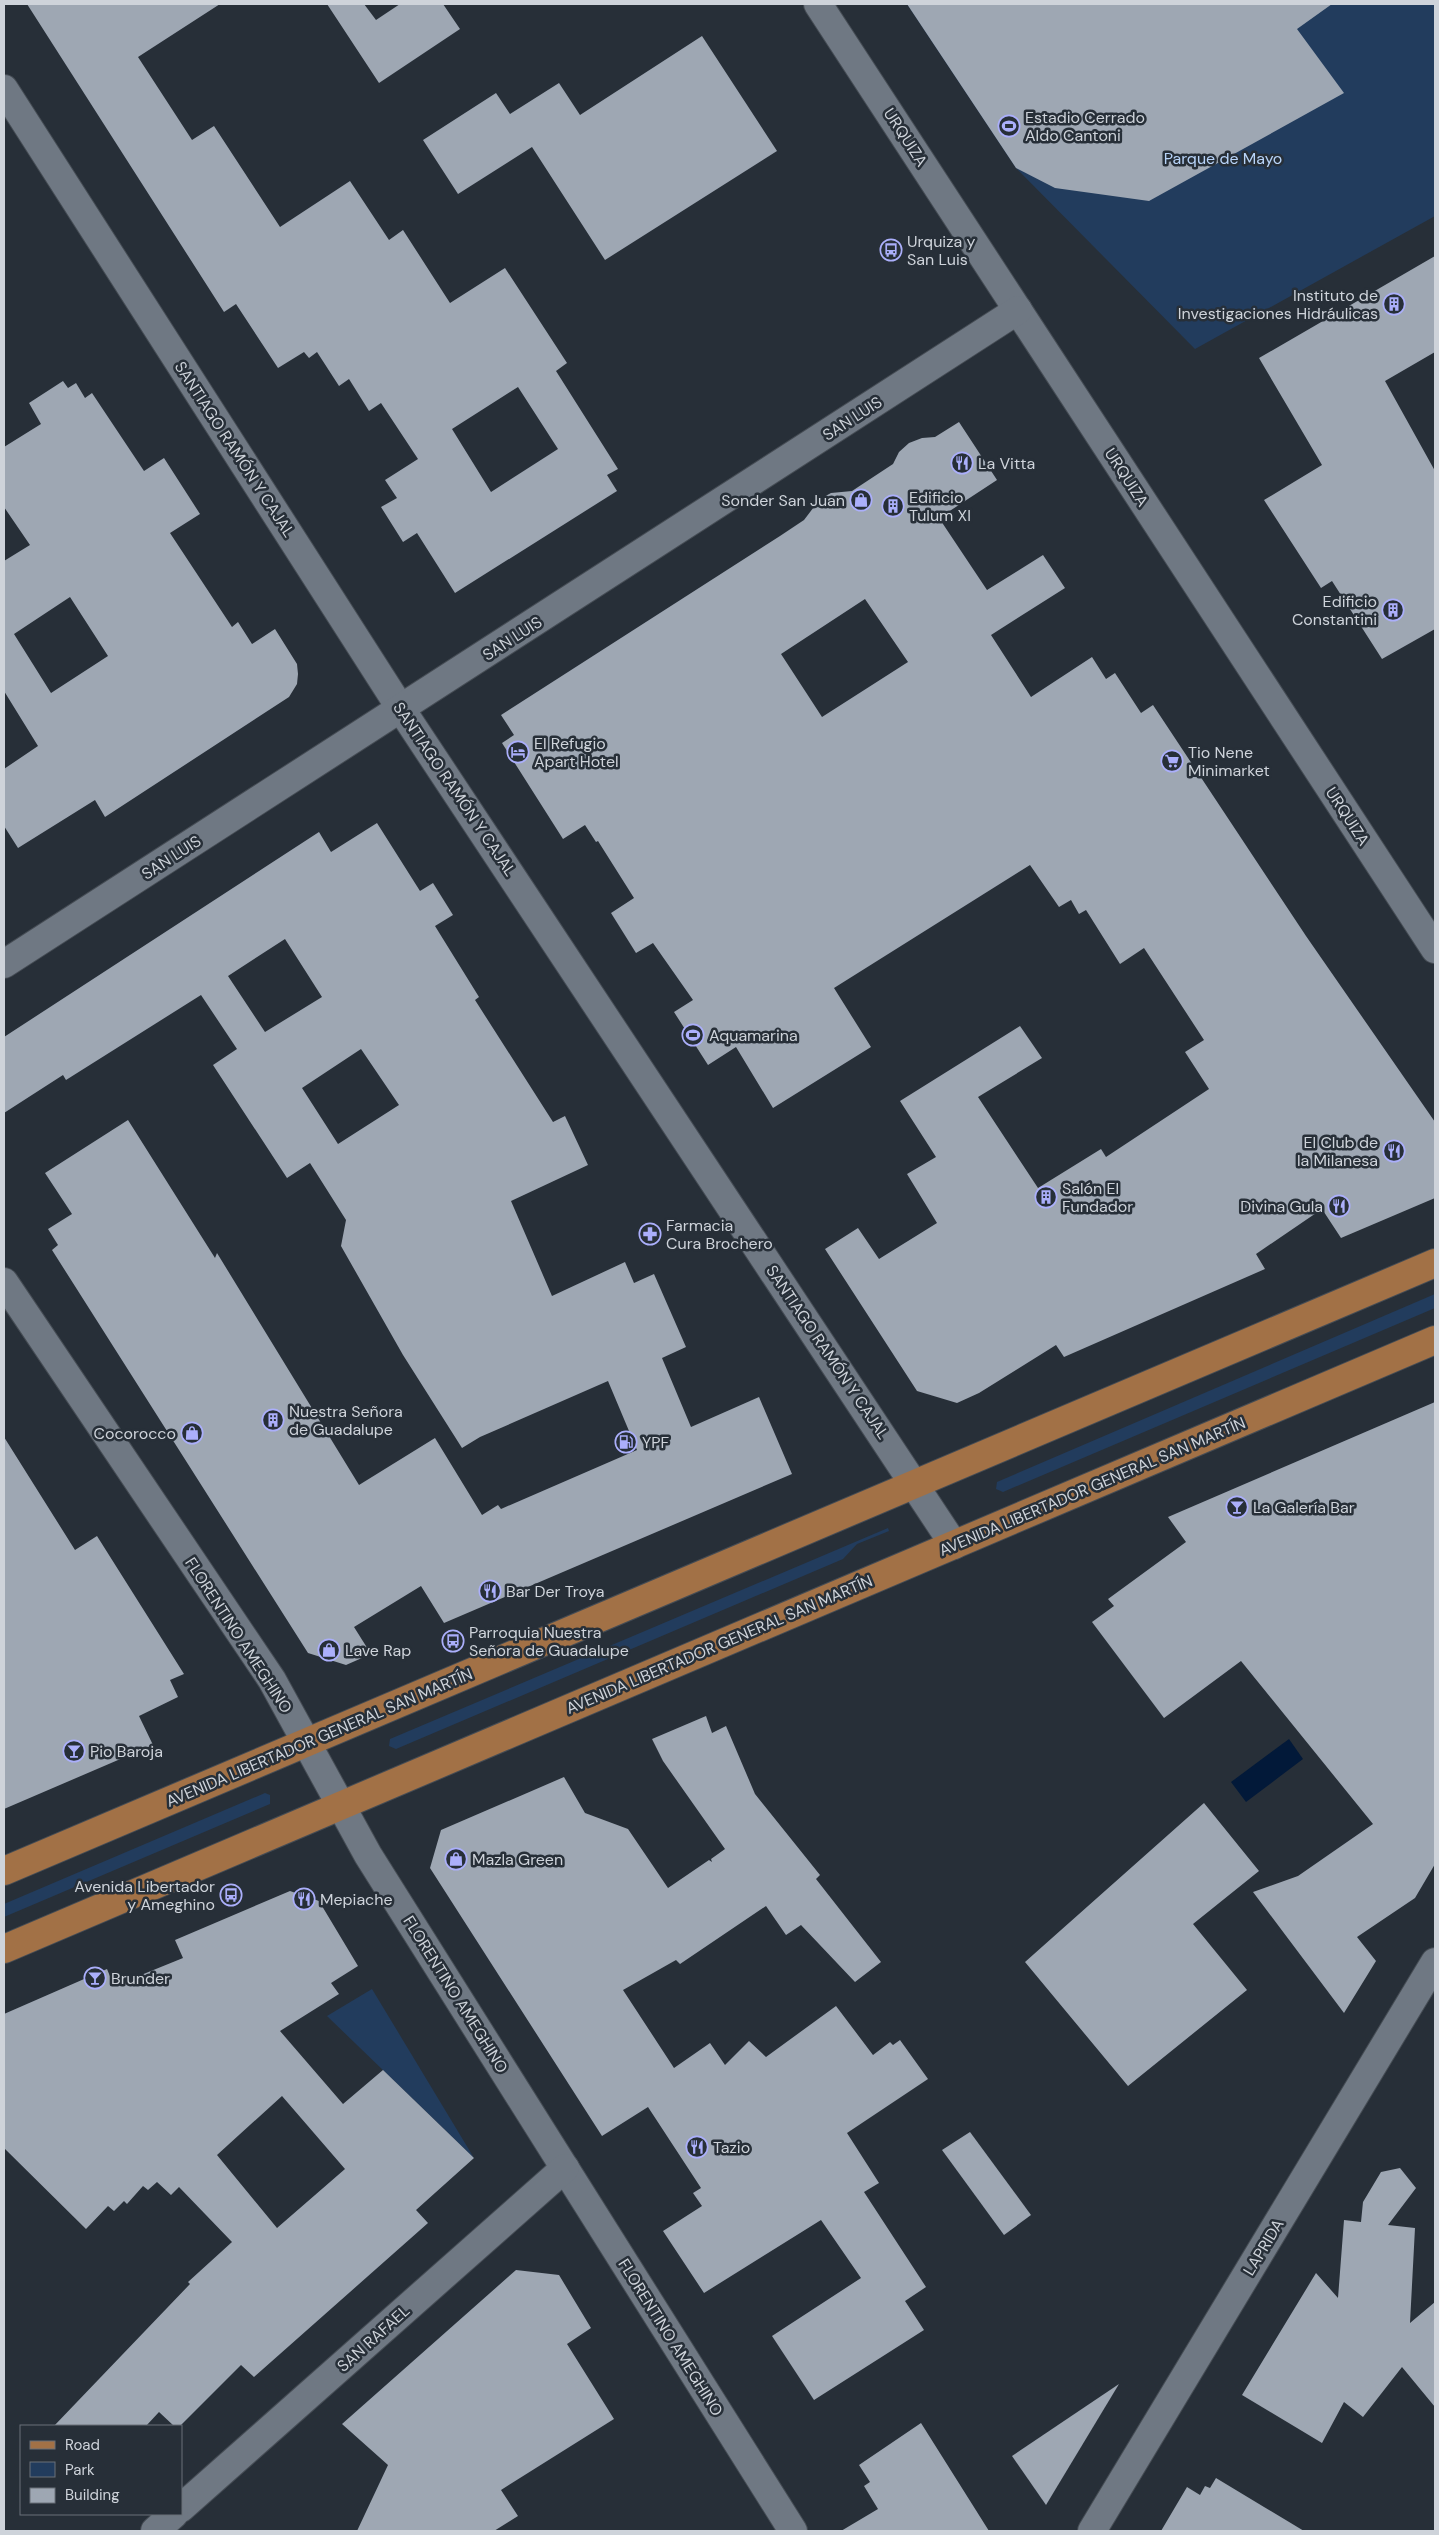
<svg xmlns="http://www.w3.org/2000/svg" width="1439" height="2535" font-family="'DM Sans',sans-serif">
<rect width="100%" height="100%" fill="#272f38"/>
<g fill="#223c5d">
<polygon points="907,4 1435,4 1435,216 1195,349 1016,168"/>
<polygon points="1435,1294 1435,1308 1003,1492 996,1489 997,1482"/>
<polygon points="888,1528 889,1531 857,1544 843,1559 396,1749 389,1746 390,1739"/>
<polygon points="265,1793 270,1795 270,1804 4,1917 4,1904"/>
<polygon points="372,1989 474,2158 327,2016"/>
</g>
<polygon fill="#021939" points="1289,1739 1303,1759 1246,1802 1231,1782"/>
<g fill="#9ea7b3" fill-rule="evenodd">
<path d="M27,4H220L138,57L192,140L214,126L280,227L350,181L389,240L403,230L450,303L505,268L567,363L556,371L618,469L607,475L617,491L455,593L417,533L403,542L381,507L397,498L385,480L418,459L381,403L369,411L349,379L339,386L317,352L309,358L304,352L278,368L236,304L224,312ZM518,387L558,449L491,492L452,429Z"/>
<polygon points="327,4 364,4 376,20 400,4 443,4 460,29 379,83"/>
<polygon points="907,4 1332,4 1297,29 1344,93 1149,201 1055,188 1016,168"/>
<polygon points="702,36 777,151 605,260 532,147 458,194 423,140 496,93 510,114 559,83 580,115"/>
<polygon points="1435,256 1435,352 1385,381 1435,471 1435,629 1382,659 1332,581 1321,588 1264,500 1322,465 1259,358"/>
<path d="M63,381L68,388L76,383L85,398L92,393L144,471L164,458L200,514L170,533L232,627L238,622L252,644L275,629L297,664L298,674L297,684L289,697L105,817L95,800L18,848L4,826V769L38,746L4,691V561L30,545L4,507V447L41,424L29,403ZM70,597L108,656L51,693L14,634Z"/>
<path d="M959,422L997,480L939,518L987,590L1043,555L1065,588L991,635L1031,697L1092,657L1106,679L1115,673L1141,713L1153,705L1306,936L1435,1122V1198L1341,1238L1322,1209L1256,1254L1265,1269L1064,1357L1056,1345L979,1393L957,1403L917,1391L825,1249L858,1228L879,1259L937,1223L907,1174L936,1157L900,1101L1020,1026L1042,1058L978,1097L1038,1188L1101,1149L1106,1157L1209,1089L1185,1052L1204,1040L1144,948L1120,964L1086,910L1079,914L1071,900L1059,907L1030,865L834,988L871,1047L773,1108L736,1047L708,1065L674,1012L693,1000L653,943L636,953L611,913L634,898L598,841L596,842L585,825L563,839L502,743L514,735L501,715L780,536L804,520L820,499L831,493L852,491L893,464L899,452L909,443L922,438L935,437ZM865,599L908,662L822,717L781,654Z"/>
<path d="M377,823L420,891L433,883L453,915L435,926L479,997L475,1000L553,1122L565,1116L588,1165L511,1201L552,1296L625,1262L634,1283L654,1274L686,1347L662,1358L691,1427L759,1397L792,1474L444,1623L421,1586L354,1627L371,1654L346,1665L308,1653L52,1250L58,1245L48,1229L72,1214L45,1173L128,1120L215,1258L217,1253L359,1485L435,1438L482,1515L498,1505L501,1509L637,1450L608,1381L480,1437L462,1448L403,1355L341,1246L346,1220L310,1163L287,1178L213,1065L237,1049L201,995L66,1080L63,1075L4,1113V1037L319,832L331,852ZM285,939L322,997L265,1032L228,976ZM361,1049L399,1105L338,1144L302,1088Z"/>
<polygon points="1435,1402 1435,1864 1415,1898 1357,1937 1376,1961 1344,2013 1253,1892 1298,1876 1373,1824 1241,1661 1164,1718 1092,1622 1114,1606 1108,1599 1186,1542 1168,1517"/>
<polygon points="4,1437 75,1550 97,1536 184,1674 170,1680 178,1697 139,1716 153,1745 4,1809"/>
<polygon points="706,1716 712,1733 726,1726 755,1794 820,1875 816,1879 881,1962 855,1982 801,1925 786,1935 766,1906 680,1964 676,1960 623,1990 674,2068 710,2043 725,2065 749,2041 766,2057 836,2006 873,2055 890,2042 893,2045 900,2040 928,2079 847,2133 879,2183 864,2192 926,2287 905,2301 924,2330 814,2400 772,2336 861,2278 821,2220 704,2293 663,2231 702,2206 693,2193 701,2188 648,2107 602,2136 430,1868 441,1830 564,1777 585,1813 628,1829 668,1888 709,1860 712,1862 711,1859 725,1849 663,1761 652,1739"/>
<polygon points="1204,1803 1259,1871 1193,1924 1247,1990 1128,2086 1025,1962"/>
<path d="M290,1891L319,1901L358,1966L331,1983L339,1994L280,2031L343,2104L383,2070L474,2158L416,2210L428,2223L254,2377L241,2365L180,2426H174L159,2412L146,2426H54L190,2284L188,2282L232,2242L179,2187L171,2195L157,2182L148,2190L143,2186L127,2204L124,2201L114,2211L108,2206L86,2229L4,2148V2014L107,1969L114,1986L183,1958L175,1940ZM282,2096L345,2169L277,2228L217,2155Z"/>
<polygon points="970,2132 1031,2215 1004,2235 942,2150"/>
<polygon points="1400,2168 1416,2188 1388,2225 1415,2228 1410,2323 1435,2302 1435,2407 1402,2367 1363,2417 1344,2402 1322,2443 1242,2395 1316,2273 1338,2298 1344,2220 1361,2222 1363,2202 1381,2172"/>
<polygon points="516,2270 559,2275 591,2328 567,2344 614,2419 501,2490 518,2516 494,2531 357,2531 388,2465 342,2424"/>
<polygon points="1119,2384 1046,2505 1012,2456"/>
<polygon points="921,2423 989,2531 841,2531 878,2509 864,2486 870,2482 859,2465"/>
<polygon points="1216,2478 1264,2507 1304,2531 1161,2531 1187,2487 1200,2495 1205,2486 1210,2488"/>
</g>
<g fill="none" stroke-linecap="round" stroke-linejoin="round">
<g stroke="#454c54" stroke-width="30">
<g id="minor">
<polyline points="818,4 1435,949"/>
<polyline points="4,89 401,709 954,1545"/>
<polyline points="4,964 1018,310"/>
<polyline points="4,1282 272,1680 368,1855 793,2531"/>
<polyline points="181,2508 565,2168"/>
<polyline points="155,2531 174,2514"/>
<polyline points="1092,2531 1435,1962"/>
</g>
</g>
<g stroke="#454c54" stroke-width="30">
<g id="primary">
<polyline points="4,1871 1435,1263"/>
<polyline points="4,1949 1435,1340"/>
</g>
</g>
<use href="#minor" stroke="#6f7883" stroke-width="28"/>
<use href="#primary" stroke="#a27146" stroke-width="28"/>
</g>
<defs>
<g id="stadium-ring" transform="scale(1.125)"><circle r="9.5" fill="#272f38" stroke="#abaffb" stroke-width="1.5"/><path d="M0-5a6.5 5 0 1 0 0 10a6.5 5 0 1 0 0-10ZM-3.5-1.8h7v3.6h-7Z" fill="#abaffb"/></g>
<g id="bus-ring" transform="scale(1.125)"><circle r="9.5" fill="#272f38" stroke="#abaffb" stroke-width="1.5"/><path d="M-5-6H5V4H4V6H2V4H-2V6H-4V4H-5ZM-3.5-4V0h7V-4ZM-3.5 1.2v1.5H-2V1.2ZM2 1.2v1.5H3.5V1.2Z" fill="#abaffb"/></g>
<g id="building-ring" transform="scale(1.125)"><circle r="9.5" fill="#272f38" stroke="#abaffb" stroke-width="1.5"/><path d="M-4-6H4V6H1V3H-1V6H-4ZM-2.5-4.3h1.7v1.8h-1.7ZM.8-4.3h1.7v1.8H.8ZM-2.5-1h1.7V.8h-1.7ZM.8-1h1.7V.8H.8Z" fill="#abaffb"/></g>
<g id="restaurant-ring" transform="scale(1.125)"><circle r="9.5" fill="#272f38" stroke="#abaffb" stroke-width="1.5"/><path d="M-5-6h1v4h1v-4h1v4h1v-4h1v5L-1.5 .5V6h-2V.5L-5-1ZM5-6V6H3V1.5H1.5Q1.5-4 5-6Z" fill="#abaffb"/></g>
<g id="shop-ring" transform="scale(1.125)"><circle r="9.5" fill="#272f38" stroke="#abaffb" stroke-width="1.5"/><path d="M-5-2.5h2.3a2.7 3.5 0 0 1 5.4 0H5L5.5 6h-11ZM-1.5-2.5h3a1.5 2.3 0 0 0-3 0Z" fill="#abaffb"/></g>
<g id="hotel-ring" transform="scale(1.125)"><circle r="9.5" fill="#272f38" stroke="#abaffb" stroke-width="1.5"/><path d="M-6-4.5h1.5V1H6V5H4.5V3h-9V5H-6ZM-4 0a1.8 1.8 0 1 1 3.6 0ZM.5 0V-2.5h3Q6-2.5 6 0Z" fill="#abaffb"/></g>
<g id="supermarket-ring" transform="scale(1.125)"><circle r="9.5" fill="#272f38" stroke="#abaffb" stroke-width="1.5"/><path d="M-6-5.5h2.5l.6 2H6L4.5 2H-2.5L-4.4-4H-6ZM-1.5 3.2a1.3 1.3 0 1 0 .1 0ZM3 3.2a1.3 1.3 0 1 0 .1 0Z" fill="#abaffb"/></g>
<g id="pharmacy-ring" transform="scale(1.125)"><circle r="9.5" fill="#272f38" stroke="#abaffb" stroke-width="1.5"/><path d="M-2-6h4v4h4v4h-4v4h-4v-4h-4v-4h4Z" fill="#abaffb"/></g>
<g id="fuel-ring" transform="scale(1.125)"><circle r="9.5" fill="#272f38" stroke="#abaffb" stroke-width="1.5"/><path d="M-5.5-6h7V0h2V4h1.3V-2.5L3-4.5l.8-.8L6-3V5H2.5V1h-1V6h-7ZM-4.2-4.7v3.2H.2V-4.7Z" fill="#abaffb"/></g>
<g id="bar-ring" transform="scale(1.125)"><circle r="9.5" fill="#272f38" stroke="#abaffb" stroke-width="1.5"/><path d="M-6-5H6L.8 .8V4.5H3.5V6h-7V4.5H-.8V.8Z" fill="#abaffb"/></g>
</defs>
<g fill-rule="evenodd">
<use href="#stadium-ring" x="1009" y="126"/>
<use href="#bus-ring" x="891" y="250"/>
<use href="#building-ring" x="1394" y="304"/>
<use href="#restaurant-ring" x="962" y="463"/>
<use href="#shop-ring" x="861" y="500"/>
<use href="#building-ring" x="893" y="506"/>
<use href="#building-ring" x="1393" y="610"/>
<use href="#hotel-ring" x="518" y="752"/>
<use href="#supermarket-ring" x="1172" y="761"/>
<use href="#stadium-ring" x="693" y="1035"/>
<use href="#restaurant-ring" x="1394" y="1151"/>
<use href="#building-ring" x="1046" y="1197"/>
<use href="#restaurant-ring" x="1339" y="1206"/>
<use href="#pharmacy-ring" x="650" y="1234"/>
<use href="#building-ring" x="273" y="1420"/>
<use href="#shop-ring" x="192" y="1433"/>
<use href="#fuel-ring" x="626" y="1442"/>
<use href="#bar-ring" x="1237" y="1507"/>
<use href="#restaurant-ring" x="490" y="1591"/>
<use href="#bus-ring" x="453" y="1641"/>
<use href="#shop-ring" x="329" y="1650"/>
<use href="#bar-ring" x="74" y="1751"/>
<use href="#shop-ring" x="456" y="1859"/>
<use href="#bus-ring" x="231" y="1895"/>
<use href="#restaurant-ring" x="304" y="1899"/>
<use href="#bar-ring" x="95" y="1978"/>
<use href="#restaurant-ring" x="697" y="2147"/>
</g>
<g text-anchor="middle" stroke-width="5" stroke-linejoin="round" paint-order="stroke">
<g font-size="16" fill="#ced3da" stroke="#272f38" text-anchor="start">
<text x="1025" y="123">Estadio Cerrado<tspan x="1025" dy="18">Aldo Cantoni</tspan></text>
<text x="907" y="247">Urquiza y<tspan x="907" dy="18">San Luis</tspan></text>
<text x="1378" y="301" text-anchor="end">Instituto de<tspan x="1378" dy="18">Investigaciones Hidráulicas</tspan></text>
<text x="978" y="469">La Vitta</text>
<text x="909" y="503">Edificio<tspan x="909" dy="18">Tulum XI</tspan></text>
<text x="845" y="506" text-anchor="end">Sonder San Juan</text>
<text x="1377" y="607" text-anchor="end">Edificio<tspan x="1377" dy="18">Constantini</tspan></text>
<text x="534" y="749">El Refugio<tspan x="534" dy="18">Apart Hotel</tspan></text>
<text x="1188" y="758">Tio Nene<tspan x="1188" dy="18">Minimarket</tspan></text>
<text x="709" y="1041">Aquamarina</text>
<text x="1378" y="1148" text-anchor="end">El Club de<tspan x="1378" dy="18">la Milanesa</tspan></text>
<text x="1062" y="1194">Salón El<tspan x="1062" dy="18">Fundador</tspan></text>
<text x="1323" y="1212" text-anchor="end">Divina Gula</text>
<text x="666" y="1231">Farmacia<tspan x="666" dy="18">Cura Brochero</tspan></text>
<text x="289" y="1417">Nuestra Señora<tspan x="289" dy="18">de Guadalupe</tspan></text>
<text x="176" y="1439" text-anchor="end">Cocorocco</text>
<text x="642" y="1448">YPF</text>
<text x="1253" y="1513">La Galería Bar</text>
<text x="506" y="1597">Bar Der Troya</text>
<text x="469" y="1638">Parroquia Nuestra<tspan x="469" dy="18">Señora de Guadalupe</tspan></text>
<text x="345" y="1656">Lave Rap</text>
<text x="90" y="1757">Pio Baroja</text>
<text x="472" y="1865">Mazla Green</text>
<text x="215" y="1892" text-anchor="end">Avenida Libertador<tspan x="215" dy="18">y Ameghino</tspan></text>
<text x="320" y="1905">Mepiache</text>
<text x="111" y="1984">Brunder</text>
<text x="713" y="2153">Tazio</text>
</g>
<g font-size="16" fill="#ced3da" stroke="#272f38">
<text transform="translate(906 137) rotate(57)" y="6">URQUIZA</text>
<text transform="translate(852 418) rotate(-33)" y="6">SAN LUIS</text>
<text transform="translate(235 449) rotate(57)" y="6">SANTIAGO RAMÓN Y CAJAL</text>
<text transform="translate(1127 477) rotate(57)" y="6">URQUIZA</text>
<text transform="translate(512 638) rotate(-33)" y="6">SAN LUIS</text>
<text transform="translate(455 789) rotate(56)" y="6">SANTIAGO RAMÓN Y CAJAL</text>
<text transform="translate(1348 816) rotate(57)" y="6">URQUIZA</text>
<text transform="translate(171 857) rotate(-33)" y="6">SAN LUIS</text>
<text transform="translate(828 1352) rotate(56)" y="6">SANTIAGO RAMÓN Y CAJAL</text>
<text transform="translate(1092 1486) rotate(-23)" y="6">AVENIDA LIBERTADOR GENERAL SAN MARTÍN</text>
<text transform="translate(239 1635) rotate(57)" y="6">FLORENTINO AMEGHINO</text>
<text transform="translate(719 1644) rotate(-23)" y="6">AVENIDA LIBERTADOR GENERAL SAN MARTÍN</text>
<text transform="translate(319 1737) rotate(-23)" y="6">AVENIDA LIBERTADOR GENERAL SAN MARTÍN</text>
<text transform="translate(456 1994) rotate(58)" y="6">FLORENTINO AMEGHINO</text>
<text transform="translate(1263 2247) rotate(-59)" y="6">LAPRIDA</text>
<text transform="translate(671 2337) rotate(58)" y="6">FLORENTINO AMEGHINO</text>
<text transform="translate(373 2338) rotate(-42)" y="6">SAN RAFAEL</text>
</g>
<g font-size="16" fill="#b8d4f9" stroke="#272f38">
<text x="1223" y="164">Parque de Mayo</text>
</g>
</g>
<rect width="1439" height="2535" fill="none" stroke="#ced3da" stroke-width="10"/>
<rect x="20" y="2425" width="162" height="90" fill="#272f38" stroke="#6a7179"/>
<rect x="30" y="2441" width="25" height="8" fill="#a27146" stroke="#6a7179"/>
<text x="65" y="2450" font-size="15" fill="#ced3da">Road</text>
<rect x="30" y="2462" width="25" height="15" fill="#223c5d" stroke="#6a7179"/>
<text x="65" y="2475" font-size="15" fill="#ced3da">Park</text>
<rect x="30" y="2488" width="25" height="15" fill="#9ea7b3" stroke="#6a7179"/>
<text x="65" y="2500" font-size="15" fill="#ced3da">Building</text>
</svg>
